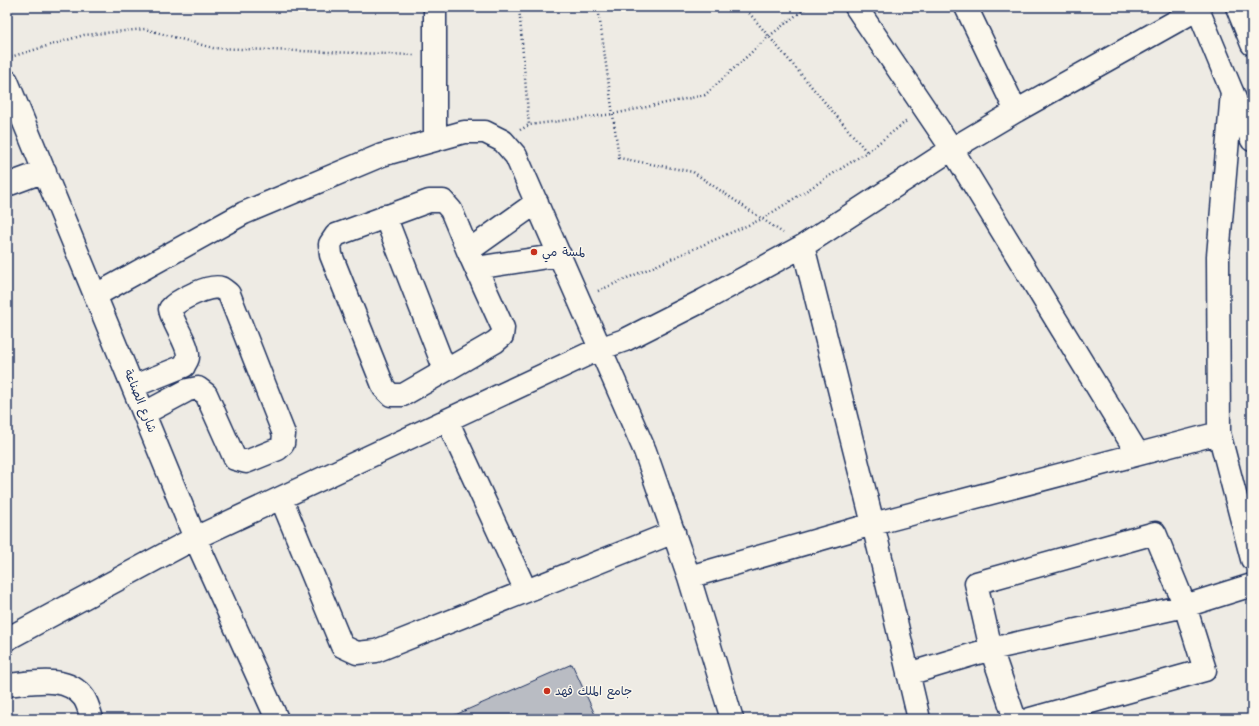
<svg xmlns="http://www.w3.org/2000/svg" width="1259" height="726" viewBox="0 0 1259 726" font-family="'Architects Daughter','Playpen Sans Arabic',sans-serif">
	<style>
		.building { fill: #b9bcc3; stroke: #1b2f5e }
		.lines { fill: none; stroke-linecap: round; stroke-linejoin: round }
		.minor-casing { stroke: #1b2f5e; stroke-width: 25 }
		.highway-casing { stroke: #1b2f5e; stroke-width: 25 }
		.path { stroke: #1b2f5e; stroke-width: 2.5; stroke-dasharray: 1 3; stroke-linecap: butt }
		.minor { stroke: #fbf7ec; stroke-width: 22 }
		.highway { stroke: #fbf7ec; stroke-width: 22 }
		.poi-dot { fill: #c8321e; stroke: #fbf7ec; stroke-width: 1.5 }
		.labels { text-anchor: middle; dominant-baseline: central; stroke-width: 3; stroke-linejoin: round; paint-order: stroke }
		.poi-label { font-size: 12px; fill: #1b2f5e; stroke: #fbf7ec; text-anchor: start }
		.street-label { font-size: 12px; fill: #1b2f5e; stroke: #fbf7ec }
	</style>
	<rect width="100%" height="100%" fill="#eeebe4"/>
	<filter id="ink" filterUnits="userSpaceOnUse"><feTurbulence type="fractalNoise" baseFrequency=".025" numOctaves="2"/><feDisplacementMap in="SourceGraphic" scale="8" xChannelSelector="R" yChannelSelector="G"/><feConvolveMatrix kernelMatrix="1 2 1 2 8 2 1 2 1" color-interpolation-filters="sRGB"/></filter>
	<g filter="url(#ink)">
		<!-- building -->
		<path class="building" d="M572 664 597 719H446Z"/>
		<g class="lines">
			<!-- minor casing -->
			<g class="minor-casing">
				<path id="minor" d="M856 7 952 149 1138 454
					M966 7 1016 111
					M7 81 195 538 277 719
					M1232 92 1218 256 1219 433 1252 559
					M435 139V7
					M7 185 45 171
					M429 201H443L451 210 468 251 503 328 502 336 495 342 403 395H391L384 388 331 255 330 244 336 235Z
					M385 216 445 370
					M803 246 873 524 919 719
					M468 251 537 202
					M476 268 560 255
					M96 295 244 213 382 155 464 132H485L503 141 516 156 645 451 689 577 732 719
					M134 386 184 366C185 363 188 360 188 357 189 344 172 323 170 309 177 300 210 284 221 288 224 290 227 292 229 294L284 434 283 444 278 449 246 462 235 459 206 394 198 388 188 390 145 413
					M447 420 526 591
					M281 498 342 646 357 653 376 651 674 532
					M689 577 873 524 1219 433
					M7 639 195 538 599 349 625 340 704 300 803 246 952 149 1016 111 1198 9
					M908 674 991 649 1185 606 1252 585
					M7 685C32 683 67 674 84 698 88 704 90 713 92 719
					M1015 719 991 649 976 583 1155 533 1185 606 1205 670 1030 719"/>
			</g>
			<!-- highway casing -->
			<g class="highway-casing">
				<path id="highway" d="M1197 7 1252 140
					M1237 7 1252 44"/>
			</g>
			<!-- path -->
			<path class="path" d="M519 7 529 125
				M598 7 619 158 693 172 783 233
				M744 7 867 152
				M7 58 84 35 145 29 213 48 415 55
				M520 130 529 125 613 114 705 95 768 37 807 7
				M598 291 762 219 867 152 908 120"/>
			<!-- minor -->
			<use href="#minor" class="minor"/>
			<!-- highway -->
			<use href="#highway" class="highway"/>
		</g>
	</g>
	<!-- markers -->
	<g class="poi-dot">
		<circle cx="534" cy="252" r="4"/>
		<circle cx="547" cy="691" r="4"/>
	</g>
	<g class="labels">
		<!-- poi labels -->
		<g class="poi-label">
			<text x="542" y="252">لمسة مي</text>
			<text x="555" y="691">جامع الملك فهد</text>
		</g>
		<!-- street labels -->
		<g class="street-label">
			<text transform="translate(140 401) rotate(68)">شارع الصناعة</text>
		</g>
	</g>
	<!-- margin -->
	<rect width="1259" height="726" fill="none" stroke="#fbf7ec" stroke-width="24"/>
	<rect x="12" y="12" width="1235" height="702" fill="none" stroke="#1b2f5e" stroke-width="1.5" filter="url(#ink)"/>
</svg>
